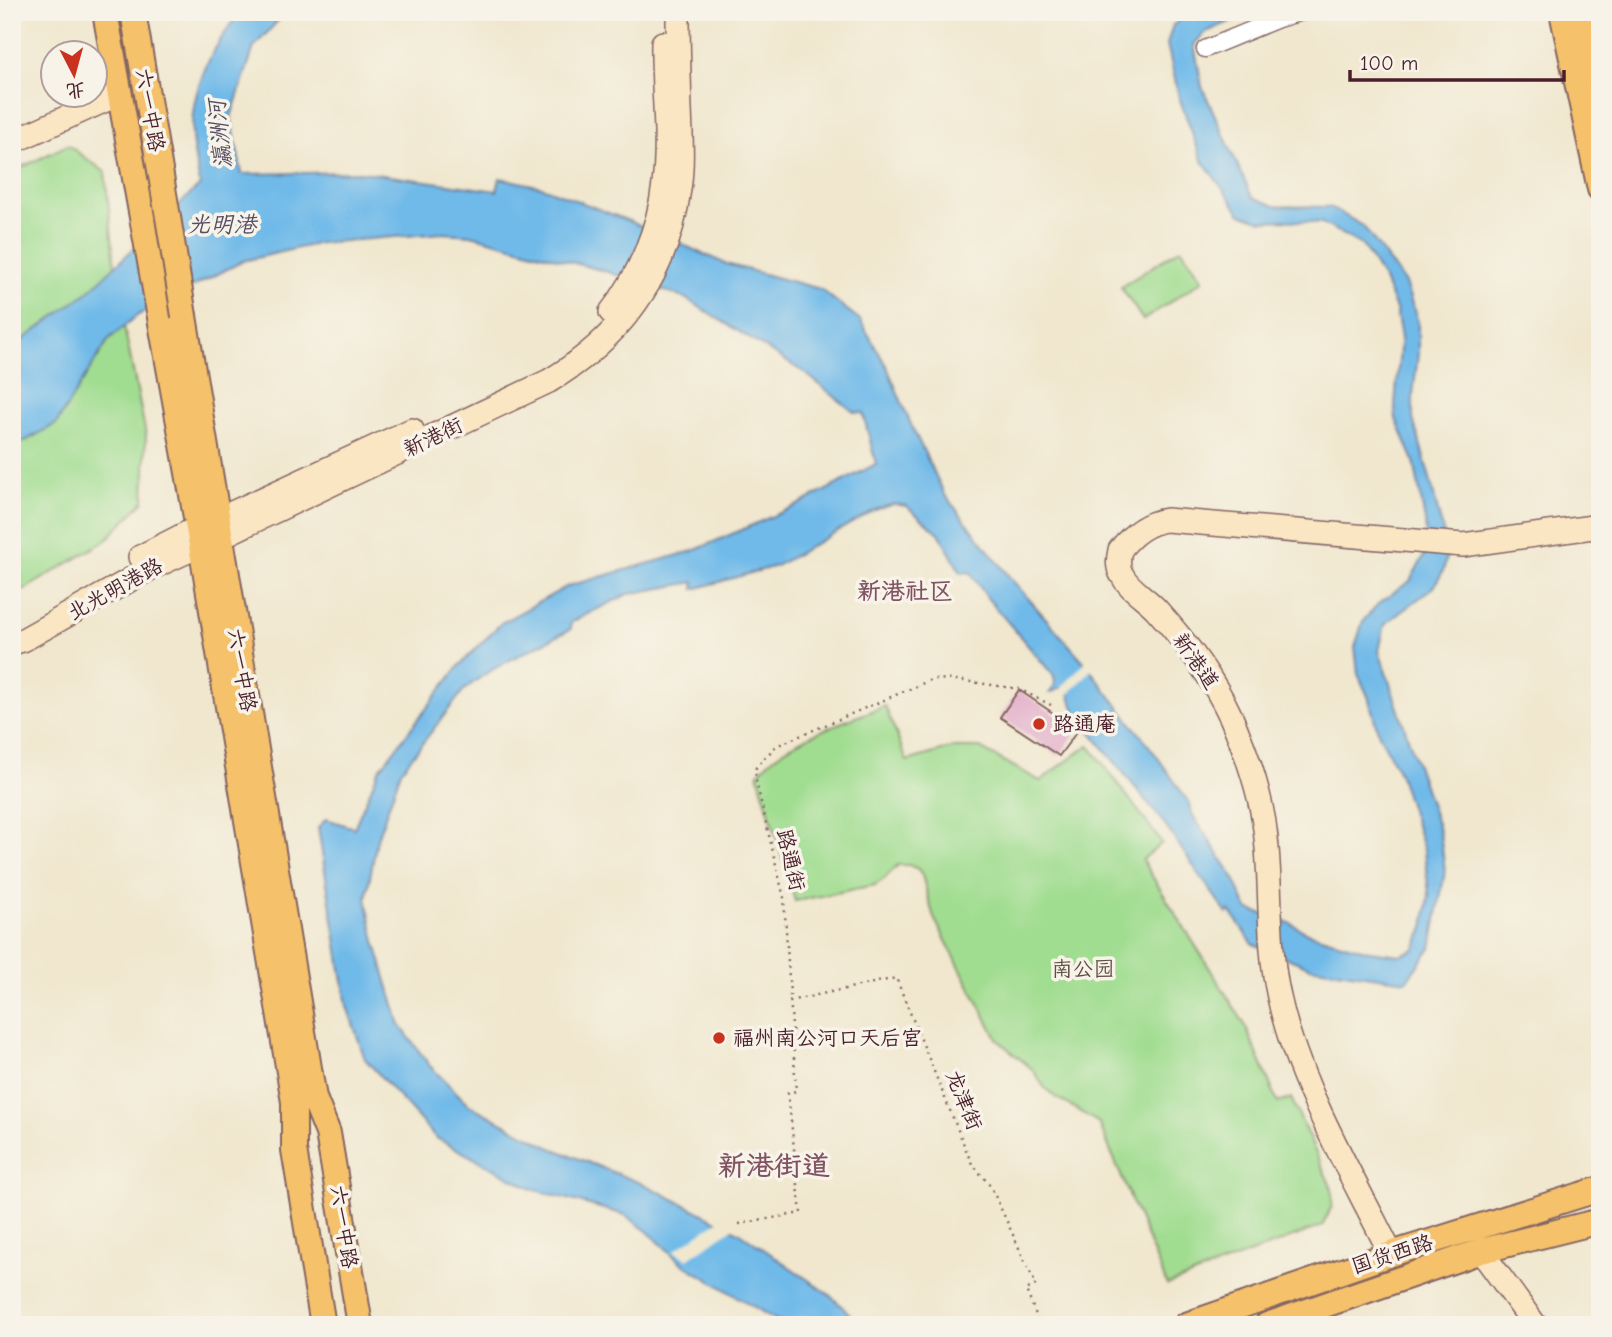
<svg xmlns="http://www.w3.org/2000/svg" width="1612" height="1337" viewBox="0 0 1612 1337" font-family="'Comic Neue','LXGW WenKai TC',sans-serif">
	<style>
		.green { fill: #a1dd91; stroke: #767e5e; stroke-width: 2 }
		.water { fill: #70bae9; stroke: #5d6c8a; stroke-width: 2 }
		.pier { fill: #f0e7ce }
		.building { fill: #e4b2cc }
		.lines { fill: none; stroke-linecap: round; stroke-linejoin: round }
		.street-casing { stroke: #846564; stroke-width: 19 }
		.secondary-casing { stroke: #846564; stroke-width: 26 }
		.primary-casing { stroke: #846564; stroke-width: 28 }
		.path { stroke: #846564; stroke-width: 2.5; stroke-dasharray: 2 5; stroke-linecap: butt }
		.street { stroke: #fff; stroke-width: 16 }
		.secondary { stroke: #fbe6c4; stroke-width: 23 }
		.primary { stroke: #f5c16b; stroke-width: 24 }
		.primary-bridge-casing { stroke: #846564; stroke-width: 28; stroke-linecap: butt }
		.primary-bridge { stroke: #f5c16b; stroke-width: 24 }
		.poi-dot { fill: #c8321e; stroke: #f7f3e8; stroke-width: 2.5 }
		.labels { text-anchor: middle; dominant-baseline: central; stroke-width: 7; stroke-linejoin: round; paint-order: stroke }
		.street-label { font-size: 21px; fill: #4a1f2b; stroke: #f7f3e8 }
		.poi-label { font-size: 21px; fill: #4a1f2b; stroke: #f7f3e8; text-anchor: start }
		.park-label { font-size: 21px; fill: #604e44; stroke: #f7f3e8 }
		.water-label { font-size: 23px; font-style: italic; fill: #554e64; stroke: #f7f3e8 }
		.quarter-label { font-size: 24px; font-weight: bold; fill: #805263; stroke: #f7f3e8 }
		.district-label { font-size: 28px; font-weight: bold; fill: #805263; stroke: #f7f3e8 }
	</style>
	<rect width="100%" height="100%" fill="#f7f3e8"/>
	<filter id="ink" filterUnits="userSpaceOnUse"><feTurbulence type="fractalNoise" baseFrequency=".0143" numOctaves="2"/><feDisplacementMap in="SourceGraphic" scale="14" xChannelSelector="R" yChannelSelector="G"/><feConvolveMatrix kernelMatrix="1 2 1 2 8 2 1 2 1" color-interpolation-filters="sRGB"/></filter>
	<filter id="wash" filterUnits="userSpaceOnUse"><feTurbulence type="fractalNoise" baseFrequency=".00686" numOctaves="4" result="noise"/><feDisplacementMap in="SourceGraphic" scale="28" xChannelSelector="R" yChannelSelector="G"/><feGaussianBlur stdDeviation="1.57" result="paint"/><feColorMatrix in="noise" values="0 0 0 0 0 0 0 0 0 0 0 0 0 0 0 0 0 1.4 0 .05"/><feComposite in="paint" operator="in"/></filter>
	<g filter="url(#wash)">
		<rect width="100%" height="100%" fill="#f0e7ce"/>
		<!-- green -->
		<path class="green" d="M68 145 105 172 115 267 88 292 12 348V172Z
			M1181 248 1203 280 1143 320 1121 287Z
			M124 326 146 435 144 501 105 541 12 597V448L56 424 109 339Z
			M885 706 907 761 952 748H980L1040 781 1089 745 1162 843 1142 860 1245 1025 1278 1103 1291 1098 1332 1189V1206L1322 1226 1167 1285 1099 1123 1054 1096 1045 1088 1032 1069 998 1040 934 918 922 875 918 869 909 865H898L884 879 875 885 795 901 758 774C780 741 847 721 885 706Z"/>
		<!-- water -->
		<path class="water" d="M240 12H286L254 47 231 117 242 174 362 172 497 191 500 178 542 187 629 221 726 264 820 289 860 320 887 367 912 427 945 495 1012 580 1084 662 1156 755 1190 804 1192 814 1234 878 1247 909 1292 924 1307 933 1369 951 1400 955 1415 949 1424 928 1429 895 1424 850 1399 773 1378 732 1368 696 1358 674 1355 647 1363 621 1378 604 1410 581 1427 550 1425 521 1414 461 1396 419 1395 404 1401 338 1396 309 1384 280 1363 246 1322 223 1283 220 1262 221 1241 214 1202 160 1179 97 1167 44 1173 25 1193 12H1252L1206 32 1194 44 1202 87 1252 197 1275 206 1330 207 1363 226 1405 283 1418 322V354L1413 395V419L1429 475 1448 552 1443 571 1434 587 1385 624 1379 651 1440 833 1445 871 1431 948 1406 981 1309 967 1253 944 1230 911 1227 914 1160 818 1076 714 1069 694 1061 688 1050 693 1055 684 1054 676 988 599 970 572 961 573 939 533 906 506 894 504 875 510 776 566 694 589 695 582 628 594 571 622V629C535 648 495 664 464 690L401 771 377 839 366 899 375 941 400 1025 430 1066 469 1105 549 1147 648 1186 739 1232 830 1295 861 1325H784L683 1264 647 1231 625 1215 532 1189 436 1138 365 1059 347 1006 318 828 326 819 354 828 379 770 460 665 501 623 568 586 693 551 798 505 876 464 863 413 854 412 805 373 683 297 608 272 471 235 443 233 320 243 243 261 138 315 109 339 56 424 12 448V348L88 292 200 185C197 169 193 152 192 136 190 90 212 47 240 12Z"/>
		<!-- pier -->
		<path class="pier" d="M1087 660 1093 668 1069 694 1066 697 1061 692 1055 695Z
			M721 1219 736 1226 687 1259 673 1251Z"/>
		<g id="blocks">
			<!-- building -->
			<path class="building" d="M1019 690 1078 730 1059 756 1000 717Z"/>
		</g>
	</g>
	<g filter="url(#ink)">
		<use href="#blocks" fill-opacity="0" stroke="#846564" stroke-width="2"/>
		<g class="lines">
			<!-- street casing -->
			<g class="street-casing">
				<path id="street" d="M1205 49 1278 19 1302 12"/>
			</g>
			<!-- secondary casing -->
			<g class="secondary-casing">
				<path id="secondary" d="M12 142 119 94
					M611 312C639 277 659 228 664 184 670 139 662 89 663 43
					M217 520 412 430
					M220 537 549 381C622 337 668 275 679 189 683 163 681 136 680 109 679 77 678 44 678 12
					M140 557 197 528
					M12 643 23 640 151 568 201 545
					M1481 1251 1535 1325
					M1391 1254C1352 1175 1297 1082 1279 997 1267 945 1272 891 1266 838 1262 796 1248 756 1231 717 1212 676 1186 642 1156 609 1145 597 1129 589 1122 575 1117 567 1118 559 1120 550 1132 534 1146 523 1166 520L1463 545 1600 526"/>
			</g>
			<!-- primary casing -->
			<g class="primary-casing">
				<path id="primary" d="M105 12 201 545 294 1102V1150L323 1325
					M133 12 168 217
					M1562 12 1600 189
					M1586 12 1600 77
					M184 316 314 1098 328 1133 360 1325
					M1186 1325 1391 1254 1600 1189
					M1267 1325 1481 1251 1600 1221"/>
			</g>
			<!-- path -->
			<path class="path" d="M789 1001 896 978 971 1162 991 1187 1036 1285 1026 1290 1040 1325
				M739 1224 801 1213 788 1093 796 1091 784 898 755 777 756 767 776 746 933 679 957 680 1019 689 1051 705"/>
			<!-- street -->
			<use href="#street" class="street"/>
			<!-- secondary -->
			<use href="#secondary" class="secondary"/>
			<!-- primary -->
			<use href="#primary" class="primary"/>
			<!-- primary-bridge casing -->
			<g class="primary-bridge-casing">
				<path id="primary-bridge" d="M168 217 184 316"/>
			</g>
			<!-- primary-bridge -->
			<use href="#primary-bridge" class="primary-bridge"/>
		</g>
	</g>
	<!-- markers -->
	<g class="poi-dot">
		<circle cx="1039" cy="724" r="7"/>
		<circle cx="719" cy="1038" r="7"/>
	</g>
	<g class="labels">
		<!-- street labels -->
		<g class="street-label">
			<text transform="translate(150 110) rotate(80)">六一中路</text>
			<text transform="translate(433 437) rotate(-26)">新港街</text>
			<text transform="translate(115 589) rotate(-29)">北光明港路</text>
			<text transform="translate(1196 661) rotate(55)">新港道</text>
			<text transform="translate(242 670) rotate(80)">六一中路</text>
			<text transform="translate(791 860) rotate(77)">路通街</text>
			<text transform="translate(964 1100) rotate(68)">龙津街</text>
			<text transform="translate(344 1227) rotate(81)">六一中路</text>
			<text transform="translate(1392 1254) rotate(-18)">国货西路</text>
		</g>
		<!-- poi labels -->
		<g class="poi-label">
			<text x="1053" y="724">路通庵</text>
			<text x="733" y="1038">福州南公河口天后宫</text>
		</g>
		<!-- park labels -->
		<g class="park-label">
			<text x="1083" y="969">南公园</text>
		</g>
		<!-- water labels -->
		<g class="water-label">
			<text transform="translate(220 134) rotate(-96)">瀛洲河</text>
			<text x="222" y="224">光明港</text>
		</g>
		<!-- quarter labels -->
		<g class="quarter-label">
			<text x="905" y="591">新港社区</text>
		</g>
		<!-- district labels -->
		<g class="district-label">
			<text x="774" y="1166">新港街道</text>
		</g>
	</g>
	<!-- margin -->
	<rect width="1612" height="1337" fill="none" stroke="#f7f3e8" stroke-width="42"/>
	<!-- north arrow -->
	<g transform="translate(74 74) rotate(174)"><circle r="33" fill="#f7f3e8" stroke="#b29e9c" stroke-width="2"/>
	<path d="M0-5L12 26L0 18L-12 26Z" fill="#c8321e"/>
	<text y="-10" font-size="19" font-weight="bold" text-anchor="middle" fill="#4a1f2b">北</text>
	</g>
	<!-- scale -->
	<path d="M1350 70v10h214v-10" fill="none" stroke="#4a1f2b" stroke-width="3.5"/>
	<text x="1360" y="70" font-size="21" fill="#4a1f2b" stroke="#f7f3e8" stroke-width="5" paint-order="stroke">100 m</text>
</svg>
